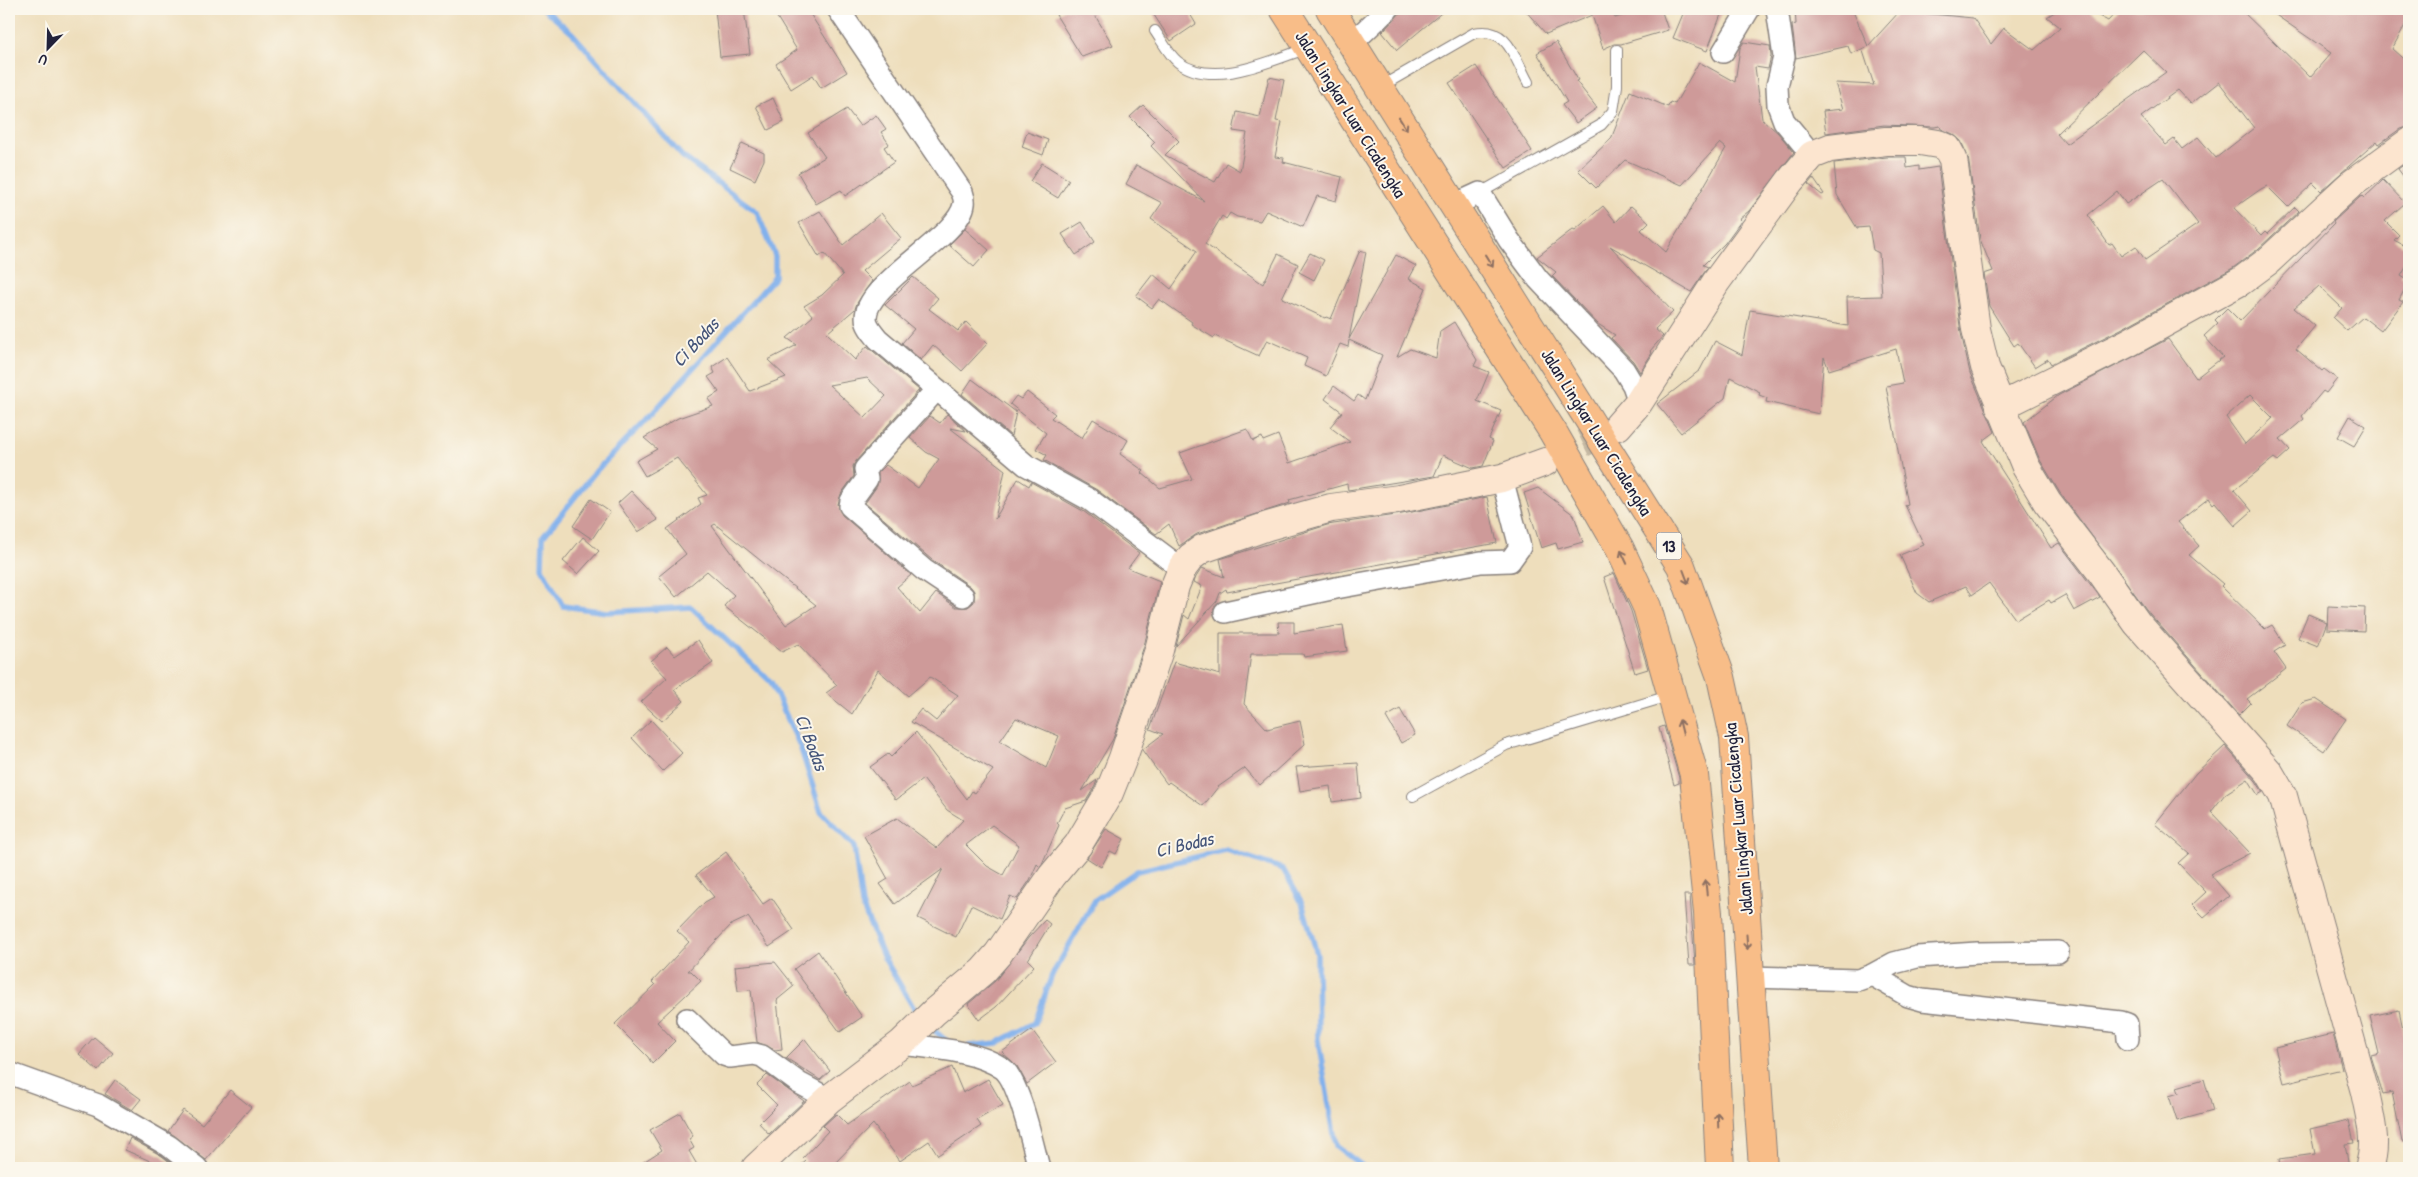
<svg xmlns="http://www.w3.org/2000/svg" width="2418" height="1177" viewBox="0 0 2418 1177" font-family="'Patrick Hand',sans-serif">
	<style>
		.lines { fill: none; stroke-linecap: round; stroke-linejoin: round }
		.stream { stroke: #82b1ec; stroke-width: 5.5 }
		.building { fill: #ce9a99; fill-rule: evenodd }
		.secondary-tunnel { stroke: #c5b8a2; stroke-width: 28; stroke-dasharray: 28 14; stroke-linecap: butt }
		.lane-casing { stroke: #88807c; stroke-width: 12 }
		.street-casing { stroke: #88807c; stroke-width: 24 }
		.secondary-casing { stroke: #88807c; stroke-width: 30 }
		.highway-casing { stroke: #88807c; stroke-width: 30 }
		.lane { stroke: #fff; stroke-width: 10 }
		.street { stroke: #fff; stroke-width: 21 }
		.secondary { stroke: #fce5cf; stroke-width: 28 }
		.highway { stroke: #f8bd88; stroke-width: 28 }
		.oneway { stroke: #8d7062 }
		.labels { text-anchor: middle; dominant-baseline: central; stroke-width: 4; stroke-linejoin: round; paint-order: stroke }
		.shield { fill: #fbf7ec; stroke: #636270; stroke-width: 1 }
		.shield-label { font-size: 16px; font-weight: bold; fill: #22223b }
		.street-label { font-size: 18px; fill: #22223b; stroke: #fbf7ec }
		.water-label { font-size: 19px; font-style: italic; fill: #445479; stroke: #fbf7ec }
	</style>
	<rect width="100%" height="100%" fill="#fbf7ec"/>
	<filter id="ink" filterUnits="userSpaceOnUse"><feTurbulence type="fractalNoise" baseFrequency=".02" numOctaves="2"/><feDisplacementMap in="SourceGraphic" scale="10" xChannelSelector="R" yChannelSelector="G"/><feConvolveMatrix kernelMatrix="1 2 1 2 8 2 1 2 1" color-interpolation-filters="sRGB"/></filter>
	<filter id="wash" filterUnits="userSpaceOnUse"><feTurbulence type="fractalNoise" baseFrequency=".0096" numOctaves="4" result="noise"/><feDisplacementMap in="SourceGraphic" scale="20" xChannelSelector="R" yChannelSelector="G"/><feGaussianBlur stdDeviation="1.12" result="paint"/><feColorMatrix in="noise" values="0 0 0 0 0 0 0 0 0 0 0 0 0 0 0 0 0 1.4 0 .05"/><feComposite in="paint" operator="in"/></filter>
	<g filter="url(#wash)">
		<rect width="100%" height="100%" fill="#eedebc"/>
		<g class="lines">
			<!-- stream -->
			<path class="stream" d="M544 9 572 33 682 156 757 212 775 256V277L650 416 596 471 543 537 542 568 563 606 607 612 691 607 771 682 800 746 821 812 854 846 862 905 883 956 919 1017
				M929 1026 949 1043
				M969 1046 997 1043 1035 1023 1052 975 1095 900 1137 871 1226 850 1283 869 1302 903 1317 954 1318 1040 1336 1146 1365 1168"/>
		</g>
		<g id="blocks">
			<!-- building -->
			<path class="building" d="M715 9H744L750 54 720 57Z
				M772 9H807L847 72 821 88 813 75 791 89 776 64 797 50Z
				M1065 9H1091L1113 45 1082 57 1056 15Z
				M1150 9H1187L1196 24 1171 41Z
				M1404 9H1446L1397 50 1382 32Z
				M1524 9H1612L1615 18 1645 9H1661L1668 30 1621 44H1614L1603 49 1592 15 1546 34Z
				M1685 9H1713L1722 12 1707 51 1673 38Z
				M1795 9H1852L1868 46 1900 11 1973 18 1991 44 2004 28 2034 50 2060 27 2047 17 2059 9H2086L2108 21 2119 9H2240L2310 77 2331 53 2267 9H2404L2409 12V18L2392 49 2409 64V127L2400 129 2379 144 2377 141 2321 191 2313 183 2288 207 2267 186 2261 189 2234 208 2261 236 2265 232 2267 234 2295 207 2299 211 2258 249 2233 268 2121 329 2051 364 2048 359 2035 367 2018 343 2014 346 1989 306 1984 274 1993 271 1980 239 1968 157 1961 141 1953 134 1941 129 1940 126 1934 127 1884 125 1826 133 1823 111 1843 109 1835 83 1874 85 1863 51 1866 47 1851 54 1848 46 1796 58 1792 25 1796 24ZM2143 50 2166 72 2066 144 2057 134ZM2219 82 2254 128 2216 158 2198 137 2182 149 2174 139 2166 145 2141 117 2178 90 2191 104ZM2163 179 2198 224 2145 260 2136 246 2121 256 2112 243 2109 245 2088 215 2117 191 2126 204Z
				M1556 42 1578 80 1576 81 1597 108 1576 123 1562 105 1567 102 1537 53Z
				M1744 42 1770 46 1771 56 1768 69 1755 67 1762 119 1778 133 1794 152 1749 211 1739 219 1741 221 1725 243 1703 265 1708 267 1691 292 1610 246 1673 312 1655 329 1663 336 1650 351 1652 353 1640 372 1633 361 1611 338 1615 335 1598 324 1552 276 1556 272 1537 257 1573 229 1575 230 1603 206 1616 222 1631 206 1649 222 1641 230 1666 252 1726 148 1720 143 1682 185 1625 160 1596 188 1578 170 1611 139 1630 91 1668 107 1670 102 1675 104 1699 62 1735 82 1740 48Z
				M1476 66 1532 151 1506 168 1449 83Z
				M1269 77 1284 80 1276 121 1282 122 1275 157 1284 158 1283 162 1342 177 1336 201 1317 196 1303 227 1266 211 1260 221 1237 217 1230 213 1226 219 1222 216 1205 244 1263 284 1278 254 1298 264 1282 298 1325 318 1326 317 1331 319 1360 250 1366 252 1349 339 1396 255 1416 266 1409 279 1426 288 1397 357 1410 349 1436 358 1440 331 1454 322 1477 360 1474 366 1489 372 1477 401 1501 411 1489 439 1493 441 1483 466 1473 468 1443 455 1434 476 1348 490 1347 484 1289 500 1290 503 1197 534 1179 546 1169 524 1156 534 1097 490 1044 460 1047 455 1036 449 1046 433 1010 404 1016 396 1021 399 1027 392 1055 414 1051 418 1082 438 1093 419 1128 440 1120 454 1144 471 1142 473 1160 488 1192 479 1180 453 1247 429 1253 441 1262 437 1263 441 1278 435 1289 463 1350 442 1330 427 1342 412 1325 399 1334 386 1354 401 1358 395 1365 400 1382 355 1349 340 1348 347 1340 344 1326 376 1304 366 1307 358 1267 340 1259 356 1215 336 1214 338 1191 324 1192 322 1159 299 1152 308 1136 296 1153 274 1171 289 1197 251 1151 219 1162 203 1126 184 1136 165 1204 201 1151 146 1155 142 1130 117 1143 105 1179 141 1165 155 1215 182 1226 163 1240 171 1247 133 1233 131 1237 112 1260 117Z
				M773 98 784 122 768 130 756 106Z
				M847 109 860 126 876 115 886 129 881 132 889 144 884 147 894 162 845 196 841 190 816 204 798 173 825 157 808 133Z
				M1027 132 1048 140 1043 155 1022 147Z
				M742 143 764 153V160L755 180 730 168Z
				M1887 157H1906L1907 168 1919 166V170L1938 167 1961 333 1970 373 1995 432 1983 441 2051 548 2059 543 2100 597 2074 611 2065 595 2051 603 2049 600 2016 620 1989 583 1972 595 1966 586 1929 602 1917 593 1900 555 1924 545 1905 505 1908 504 1886 386 1903 383 1896 349 1829 370 1824 357 1819 414 1766 402 1767 398 1759 395 1760 392 1730 377 1725 398 1681 433 1657 404 1700 370 1715 341 1742 355 1750 310 1848 326 1847 297 1882 296 1879 253 1873 250 1869 227 1857 228 1837 195 1834 163Z
				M2409 161V184L2398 169Z
				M1042 163 1069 180 1058 198 1030 181Z
				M1813 178 1824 194 1822 195 1808 184Z
				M2383 180 2405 203 2385 221 2399 235 2394 240 2409 248V262L2401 276 2409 281 2399 300 2403 302 2381 331 2363 317 2347 331 2333 318 2342 308 2319 286 2294 308 2315 326 2296 349 2322 371 2324 369 2337 379 2326 393 2323 391 2302 416 2304 419 2280 439 2290 450 2278 461 2274 458 2234 490 2252 511 2235 526 2215 502 2213 504 2209 498 2178 522 2199 546 2189 555 2223 584 2221 586 2265 629 2272 625 2285 645 2274 652 2286 669 2247 699 2251 703 2239 715 2149 613 2060 493 2040 460 2024 422 2059 395 2168 339 2196 378 2223 357 2204 336 2218 323 2215 320 2227 308 2240 321 2334 224 2333 222 2360 197 2362 196 2364 198ZM2250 395 2273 418 2245 444 2226 417Z
				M820 211 843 245 881 213 901 238 862 271 872 281 857 303 855 309 827 333 855 360 867 346 919 390 856 461 853 466 854 476 841 494 838 504 842 515 911 575 897 587 920 613 936 593 956 607H968L974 602V591L970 586 932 560 865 503 877 486 878 473 886 465 918 488 939 459 926 452 910 438 930 416 940 423 947 414 966 431 950 428 1005 470 995 519 1018 479 1029 486 1031 482 1083 511 1139 553 1128 568 1160 581 1144 646 1113 739 1082 791 1097 780 1095 786 1086 801 1065 808 1057 823 1059 825 1042 864 1040 867 1037 864 1030 880 1017 899 1010 896 1000 919 971 905 956 937 918 918 943 869 895 904 880 884 888 879 864 836 897 818 937 848 963 820 947 810 923 779 896 800 870 767 888 754 891 757 916 732 967 799 972 791 975 793 993 770 911 722 921 709 936 721 958 695 930 677 908 696 878 670 852 714 826 693 837 685 798 644 782 652 724 606 734 595 707 571 676 597 659 576 686 554 667 529 701 504 698 498 707 495 677 458 645 476 636 461 657 449 644 438 678 418 713 406 708 399 719 392 708 377 715 373 712 367 727 357 750 391 786 377 768 360 797 345 787 338 813 316 804 306 822 295 843 275 824 253 819 257 799 223ZM867 378 886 396 865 418 829 385ZM715 524 816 605 786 625 712 526ZM1016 718 1059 736 1046 768 1000 741ZM992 825 1019 845 1003 875 987 866 966 845Z
				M1082 222 1095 242 1076 255 1062 234Z
				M965 229 989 250 974 267 949 245Z
				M1310 253 1324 260 1314 280 1299 272Z
				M913 277 938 298 929 309 958 331 966 322 988 343 962 371 933 345 921 360 902 343 914 329 885 305Z
				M972 379 1016 412 1011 436 962 394Z
				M2350 416 2366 426 2354 446 2338 437Z
				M1538 488 1574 515 1583 542 1558 549 1556 543 1541 548 1524 493Z
				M631 491 658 520 638 532 618 503Z
				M1487 497 1497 543 1259 586 1227 592 1226 589 1220 593 1217 601 1176 646 1184 615 1189 619 1202 586 1194 582 1196 577 1202 568 1224 577 1220 559 1327 525 1402 514Z
				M591 499 610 512 592 539 573 526Z
				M583 537 599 551 578 574 563 561Z
				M1614 573 1631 611 1648 669 1635 673 1604 577Z
				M2328 606 2365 608 2364 631 2327 629Z
				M2308 614 2327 622 2318 646 2298 638Z
				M1278 622H1294V633L1343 625 1347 651 1304 657 1303 654H1251L1244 704 1267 729 1300 721 1305 744 1260 785 1245 768 1218 787 1203 806 1169 782 1167 784 1142 750 1163 734 1150 729 1174 662 1220 675V633H1279Z
				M698 640 713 663 674 690 684 701 662 721 641 702 667 678 651 661 667 647 675 656Z
				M2316 699 2346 719 2324 751 2287 726 2302 703Z
				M1400 709 1415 735 1401 743 1386 717Z
				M651 720 682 753 663 771 632 738Z
				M1664 726 1679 778V783L1674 785 1659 728Z
				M2225 746 2256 781 2263 792 2258 795 2248 779 2225 794 2211 812 2250 853 2210 874 2229 896 2204 917 2192 905 2206 892 2178 863 2189 853 2155 824 2196 773Z
				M1358 763 1361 798 1332 802 1330 786 1300 791 1296 767Z
				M1106 829 1124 839 1116 854 1110 851 1101 867 1087 858Z
				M726 852 763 904 772 898 794 930 769 947 748 917 731 925 688 971H691L701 981 657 1022 675 1041 652 1064 648 1057 615 1024 655 985 652 982 689 942 677 931 705 902 714 897 696 875Z
				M1684 895H1690L1695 965H1689Z
				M1045 920 1050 924 1028 960 1034 966 996 1007 979 1020 968 1004 995 981 1029 937Z
				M818 951 862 1017 840 1032 794 969Z
				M775 962 794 986 777 1000 782 1049 775 1050 757 1042 751 990 738 991 735 966Z
				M2399 1010 2407 1048 2409 1047V1141L2402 1142 2392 1092 2383 1094 2371 1056 2379 1054 2370 1016Z
				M1032 1030 1056 1062 1027 1084 1017 1066 1002 1052Z
				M2333 1034 2342 1069 2284 1083 2275 1048Z
				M94 1037 113 1053 98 1071 79 1054Z
				M805 1039 830 1071 820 1080 786 1058Z
				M952 1067 963 1093 988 1079 1003 1105 977 1120 981 1126 938 1155 929 1141 900 1161 873 1124 830 1168H798L806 1161 803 1158 828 1131 823 1126 836 1114 847 1125 910 1081 912 1085Z
				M767 1075 804 1101 769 1134 759 1123 777 1105 757 1085Z
				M2204 1079 2213 1111 2177 1121 2169 1096 2179 1093 2177 1087Z
				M115 1080 141 1099 132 1110 105 1094Z
				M230 1090 251 1107 206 1160 168 1131 183 1110 202 1124Z
				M680 1113 693 1136 689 1139 694 1148 689 1151 699 1168H634L662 1150 650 1130Z
				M2349 1120 2354 1143 2345 1144 2349 1168H2280L2279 1159 2315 1154 2310 1129Z
				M130 1138 162 1156 177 1168H166L125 1150Z"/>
		</g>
	</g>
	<g filter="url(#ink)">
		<use href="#blocks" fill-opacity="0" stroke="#88807c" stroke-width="1"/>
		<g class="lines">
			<!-- secondary-tunnel -->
			<path class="secondary-tunnel" d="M1545 462 1618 426"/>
			<!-- lane casing -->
			<g class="lane-casing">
				<path id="lane" d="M1155 31C1162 41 1169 55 1178 62 1213 89 1272 60 1308 48
					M1380 87 1474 33C1508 26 1514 57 1528 82
					M1480 193 1601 125 1613 111 1617 86V50
					M1413 796 1506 745 1669 696"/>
			</g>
			<!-- street casing -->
			<g class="street-casing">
				<path id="street" d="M838 9 962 192C963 195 965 200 964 204 960 238 855 288 867 323 869 329 875 335 878 339L1026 465 1090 500 1182 569
					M1777 9 1784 57 1777 86 1778 105 1784 121 1812 155
					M1352 43 1388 9
					M1723 52 1749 9
					M1454 205 1480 193 1509 240 1538 279 1624 370 1633 385 1639 402
					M937 389 865 469 867 479 851 501 850 506 924 570 963 596
					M1225 612 1336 588 1481 562 1510 561 1520 547 1502 478
					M1872 975 1908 996 1922 1000 2121 1022 2127 1024 2128 1039
					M1750 977 1858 980 1872 975 1894 963 1917 957 1977 953 2058 952
					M687 1019 724 1055 730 1057 754 1054 762 1056 799 1083 829 1099
					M901 1044C932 1048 975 1050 1002 1068 1019 1079 1033 1147 1039 1168
					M9 1073 98 1105 169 1146 197 1168"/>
			</g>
			<!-- secondary casing -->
			<g class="secondary-casing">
				<path id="secondary" d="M2000 407 2128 343 2241 281 2268 261 2350 185 2409 142
					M1618 426 1639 402 1716 282 1790 181 1812 155 1830 148 1886 141H1920L1938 144 1947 148 1953 159 1976 329 1985 367 2026 467 2047 502 2101 572 2137 623 2269 772 2283 796 2365 1092C2370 1118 2378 1142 2369 1168
					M756 1168 829 1099 901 1044 934 1012 983 971 998 954 1052 876 1078 845 1109 793 1123 758 1159 650 1175 586 1182 569 1191 557 1202 549 1268 526 1331 508 1399 499 1502 478 1545 462"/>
			</g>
			<!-- highway casing -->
			<g class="highway-casing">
				<path id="highway" d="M1284 9 1553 432 1620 549 1647 607 1694 775 1708 913 1720 1168
					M1330 9 1681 566 1721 677 1734 737 1763 1168"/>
			</g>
			<!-- lane -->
			<use href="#lane" class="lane"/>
			<!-- street -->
			<use href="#street" class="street"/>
			<!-- secondary -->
			<use href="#secondary" class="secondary"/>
			<!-- highway -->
			<use href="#highway" class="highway"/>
		</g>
		<!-- one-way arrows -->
		<defs><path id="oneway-shaft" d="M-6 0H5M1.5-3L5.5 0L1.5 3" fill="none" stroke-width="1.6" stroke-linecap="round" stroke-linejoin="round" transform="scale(1.25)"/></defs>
		<g class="oneway">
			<use href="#oneway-shaft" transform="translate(1403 124) rotate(58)"/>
			<use href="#oneway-shaft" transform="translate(1489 261) rotate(58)"/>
			<use href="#oneway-shaft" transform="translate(1624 557) rotate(-115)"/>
			<use href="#oneway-shaft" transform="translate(1686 577) rotate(69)"/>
			<use href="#oneway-shaft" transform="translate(1681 727) rotate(-104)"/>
			<use href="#oneway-shaft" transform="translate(1706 887) rotate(-96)"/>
			<use href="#oneway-shaft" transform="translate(1747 942) rotate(86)"/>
			<use href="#oneway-shaft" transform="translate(1718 1120) rotate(-92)"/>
		</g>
	</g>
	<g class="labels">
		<!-- shield labels -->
		<rect class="shield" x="1656.5" y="532.5" width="25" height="27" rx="4"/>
		<g class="shield-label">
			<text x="1669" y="546">13</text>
		</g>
		<!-- street labels -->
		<g class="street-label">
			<text transform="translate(1351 114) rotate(58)">Jalan Lingkar Luar Cicalengka</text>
			<text transform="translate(1597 432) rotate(58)">Jalan Lingkar Luar Cicalengka</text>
			<text transform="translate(1738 819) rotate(-95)">Jalan Lingkar Luar Cicalengka</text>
		</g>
		<!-- water labels -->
		<g class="water-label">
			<text transform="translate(695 342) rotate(-47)">Ci Bodas</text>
			<text transform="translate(812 742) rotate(69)">Ci Bodas</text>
			<text transform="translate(1184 844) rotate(-13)">Ci Bodas</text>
		</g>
	</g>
	<!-- margin -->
	<rect width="2418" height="1177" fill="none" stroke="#fbf7ec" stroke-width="30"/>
	<!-- north arrow -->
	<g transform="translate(48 48) rotate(203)" stroke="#fbf7ec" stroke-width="4" paint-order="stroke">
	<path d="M0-4L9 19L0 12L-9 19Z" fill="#22223b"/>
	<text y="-8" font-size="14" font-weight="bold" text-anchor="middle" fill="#22223b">U</text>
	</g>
</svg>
